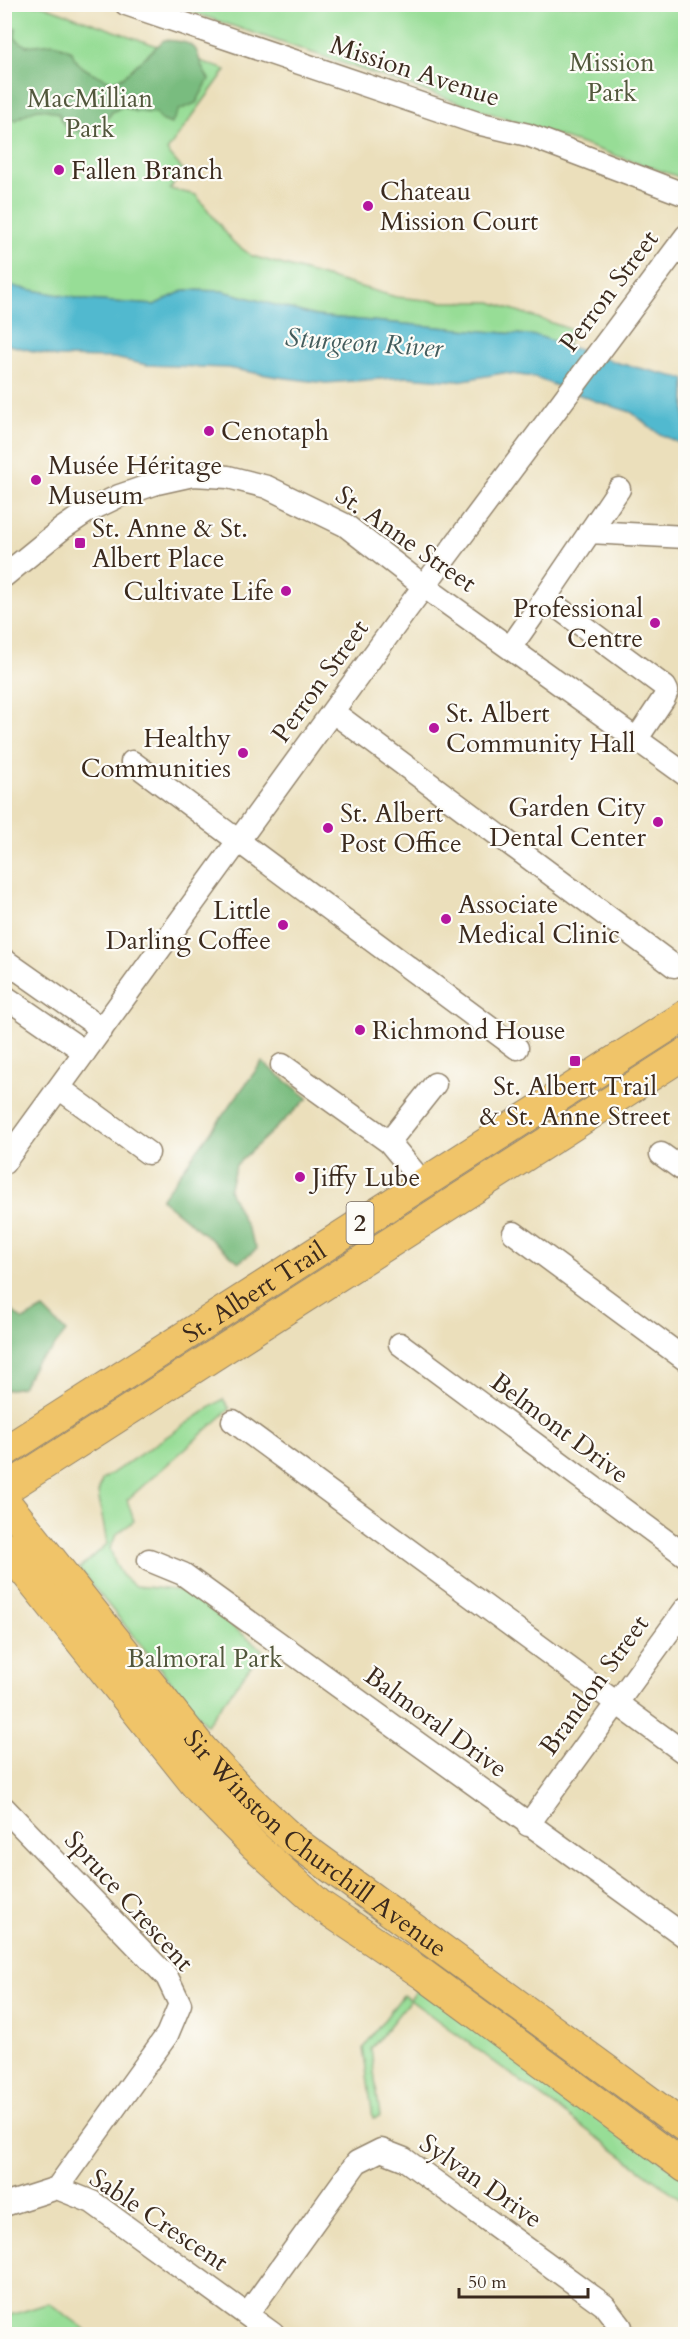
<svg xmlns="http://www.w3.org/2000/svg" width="690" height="2339" viewBox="0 0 690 2339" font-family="Cardo,serif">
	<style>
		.green { fill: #97dd96; stroke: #69845a; stroke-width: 1.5 }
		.forest { fill: #79bc7f; stroke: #5a734e; stroke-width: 1.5 }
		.water { fill: #51b9cf; stroke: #467276; stroke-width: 1.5 }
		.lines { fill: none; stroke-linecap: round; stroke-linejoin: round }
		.minor-casing { stroke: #93846c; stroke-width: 25 }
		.major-casing { stroke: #93846c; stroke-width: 32 }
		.minor { stroke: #fff; stroke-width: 22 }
		.major { stroke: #f0c469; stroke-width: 30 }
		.poi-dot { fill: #b5179e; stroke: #fdfcf7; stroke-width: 2 }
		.labels { text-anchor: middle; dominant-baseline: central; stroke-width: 4.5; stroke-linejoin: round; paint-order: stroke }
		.shield { fill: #fdfcf7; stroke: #75695f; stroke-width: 1.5 }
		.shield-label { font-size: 24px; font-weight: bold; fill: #3b2a1e }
		.park-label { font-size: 26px; fill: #52573c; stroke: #fdfcf7 }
		.street-label { font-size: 26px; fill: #3b2a1e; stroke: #fdfcf7 }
		.poi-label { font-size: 26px; fill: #3b2a1e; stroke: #fdfcf7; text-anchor: start }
		.water-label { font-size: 27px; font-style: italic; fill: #435c5c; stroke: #fdfcf7 }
	</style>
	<rect width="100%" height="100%" fill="#fdfcf7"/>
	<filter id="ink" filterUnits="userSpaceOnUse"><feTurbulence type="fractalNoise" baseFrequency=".0167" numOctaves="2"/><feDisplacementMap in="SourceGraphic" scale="12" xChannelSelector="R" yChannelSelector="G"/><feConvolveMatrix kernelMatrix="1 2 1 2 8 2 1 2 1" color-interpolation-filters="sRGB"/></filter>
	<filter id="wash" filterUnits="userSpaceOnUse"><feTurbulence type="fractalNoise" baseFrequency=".008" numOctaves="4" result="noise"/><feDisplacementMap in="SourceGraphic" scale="24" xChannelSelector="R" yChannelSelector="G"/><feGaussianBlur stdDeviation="1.35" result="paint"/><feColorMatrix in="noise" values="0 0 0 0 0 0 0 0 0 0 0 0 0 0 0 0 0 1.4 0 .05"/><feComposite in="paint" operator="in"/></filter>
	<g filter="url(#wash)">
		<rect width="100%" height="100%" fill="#ebdfbb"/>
		<!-- green -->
		<path class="green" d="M4 5H41L226 70 167 151 183 170 170 189 196 195 233 242 252 256 396 297 445 302H491L575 331 566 346 537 336 316 316 223 291 185 290 154 305 87 300 5 285Z
			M171 5H685V179Z
			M223 1399 230 1409 127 1500 134 1521 117 1534 110 1548 115 1563 123 1577 135 1586 186 1591 263 1650 206 1725 79 1569 107 1544 98 1493 102 1480Z
			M421 1985 685 2178V2202L410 2000 371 2049 380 2116 373 2118 363 2048 403 1995 410 2000Z
			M49 2303 92 2334H5V2317Z"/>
		<!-- forest -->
		<path class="forest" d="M5 24 16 28 15 38 26 46 54 43 72 51C74 68 99 75 112 82L123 77 164 40C210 42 190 55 209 79L196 103 179 110 171 124 161 120 156 113 136 112 123 106 112 112 104 124 79 132 68 130 62 122 59 114C38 105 34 109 16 120L5 118Z
			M262 1062 308 1098 236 1165 229 1190 257 1249 239 1262 161 1199Z
			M5 1298 11 1310 23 1320 43 1309 66 1332 51 1351 36 1362 22 1387 5 1390Z"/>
		<!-- water -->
		<path class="water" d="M5 285 87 300 154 305 185 290 223 291 316 316 538 336 618 363 685 379V446L658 433 631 412 598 402 534 377 503 373 458 381 407 377 326 383 278 377 227 368 147 365 114 358 57 357 5 344Z"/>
	</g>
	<g filter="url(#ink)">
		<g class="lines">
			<!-- minor casing -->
			<g class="minor-casing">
				<path id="minor" d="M126 4 477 123 528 135 686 195
					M589 532 686 537
					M4 576 63 528 88 511 119 496 157 483 193 475 228 477 267 487 345 525 425 587 686 775
					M545 598 619 489
					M510 648 545 598 665 687 667 691 664 698 636 740
					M333 712 674 966
					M132 762 517 1048
					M4 960 102 1029
					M4 996 85 1052
					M282 1065 389 1142 423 1183
					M59 1088 148 1153
					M389 1142 435 1084
					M661 1154 686 1172
					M4 1163 407 609 686 236
					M514 1233 686 1360
					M400 1344 686 1556
					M233 1421 686 1754
					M149 1560 183 1574 686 1937
					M4 1808 167 1977 180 2004 167 2035 57 2188
					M528 1825 686 1608
					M4 2205 57 2188 92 2202 273 2334
					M247 2315 357 2162 381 2150 404 2159 604 2305 621 2327V2334"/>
			</g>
			<!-- major casing -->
			<g class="major-casing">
				<g id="major">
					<path id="s1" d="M4 1452 686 1015"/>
					<path d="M4 1490 686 1053"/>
					<path id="s2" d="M4 1500 203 1750 248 1798 293 1840 686 2128"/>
					<path d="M4 1546 199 1789 255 1846 320 1905 424 1975 686 2168"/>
				</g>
			</g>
			<!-- minor -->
			<use href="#minor" class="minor"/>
			<!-- major -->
			<use href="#major" class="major"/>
		</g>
	</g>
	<!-- markers -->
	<g class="poi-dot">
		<circle cx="59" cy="170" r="6"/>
		<circle cx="368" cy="206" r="6"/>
		<circle cx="209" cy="431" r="6"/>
		<circle cx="36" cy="480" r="6"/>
		<rect x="74" y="537" width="12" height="12" rx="3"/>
		<circle cx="286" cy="591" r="6"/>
		<circle cx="655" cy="623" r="6"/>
		<circle cx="434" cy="728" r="6"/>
		<circle cx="243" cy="753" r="6"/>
		<circle cx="658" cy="822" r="6"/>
		<circle cx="328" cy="828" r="6"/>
		<circle cx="446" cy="919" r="6"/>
		<circle cx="283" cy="925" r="6"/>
		<circle cx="360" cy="1030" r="6"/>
		<rect x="569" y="1055" width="12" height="12" rx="3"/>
		<circle cx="300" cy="1177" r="6"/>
	</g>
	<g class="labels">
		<!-- shield labels -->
		<rect class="shield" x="346.5" y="1202" width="27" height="42" rx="4.5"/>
		<g class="shield-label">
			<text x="360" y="1223">2</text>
		</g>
		<!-- park labels -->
		<g class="park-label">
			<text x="612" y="62">Mission<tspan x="612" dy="30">Park</tspan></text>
			<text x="90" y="98">MacMillian<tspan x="90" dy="30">Park</tspan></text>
			<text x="205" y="1658">Balmoral Park</text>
		</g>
		<!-- street labels -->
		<g class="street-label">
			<text transform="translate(415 71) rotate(18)">Mission Avenue</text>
			<text transform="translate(609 291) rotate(-53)">Perron Street</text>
			<text transform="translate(406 539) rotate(35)">St. Anne Street</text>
			<text transform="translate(320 681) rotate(-54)">Perron Street</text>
			<text stroke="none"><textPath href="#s1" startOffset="297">St. Albert Trail</textPath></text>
			<text transform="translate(560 1428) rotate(37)">Belmont Drive</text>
			<text transform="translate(594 1685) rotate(-54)">Brandon Street</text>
			<text transform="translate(436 1722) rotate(36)">Balmoral Drive</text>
			<text stroke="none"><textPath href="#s2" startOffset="466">Sir Winston Churchill Avenue</textPath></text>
			<text transform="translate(129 1901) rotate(48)">Spruce Crescent</text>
			<text transform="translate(481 2181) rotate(35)">Sylvan Drive</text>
			<text transform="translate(159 2220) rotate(34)">Sable Crescent</text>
		</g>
		<!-- poi labels -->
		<g class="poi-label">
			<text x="71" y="170">Fallen Branch</text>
			<text x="380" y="191">Chateau<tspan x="380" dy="30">Mission Court</tspan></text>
			<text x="221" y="431">Cenotaph</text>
			<text x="48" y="465">Musée Héritage<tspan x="48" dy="30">Museum</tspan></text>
			<text x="92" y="528">St. Anne &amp; St.<tspan x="92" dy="30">Albert Place</tspan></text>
			<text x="274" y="591" text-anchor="end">Cultivate Life</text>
			<text x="643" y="608" text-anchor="end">Professional<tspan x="643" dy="30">Centre</tspan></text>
			<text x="446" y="713">St. Albert<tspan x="446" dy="30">Community Hall</tspan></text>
			<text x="231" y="738" text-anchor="end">Healthy<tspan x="231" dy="30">Communities</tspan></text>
			<text x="646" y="807" text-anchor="end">Garden City<tspan x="646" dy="30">Dental Center</tspan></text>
			<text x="340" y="813">St. Albert<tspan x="340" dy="30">Post Office</tspan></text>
			<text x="458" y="904">Associate<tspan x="458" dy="30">Medical Clinic</tspan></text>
			<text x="271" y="910" text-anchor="end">Little<tspan x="271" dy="30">Darling Coffee</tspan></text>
			<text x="372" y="1030">Richmond House</text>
			<text x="575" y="1086" text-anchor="middle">St. Albert Trail<tspan x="575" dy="30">&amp; St. Anne Street</tspan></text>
			<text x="312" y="1177">Jiffy Lube</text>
		</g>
		<!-- water labels -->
		<g class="water-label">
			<text transform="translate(364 343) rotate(4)">Sturgeon River</text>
		</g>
	</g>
	<!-- margin -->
	<rect width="690" height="2339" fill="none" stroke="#fdfcf7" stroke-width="24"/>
	<!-- scale -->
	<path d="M459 2288v9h129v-9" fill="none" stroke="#3b2a1e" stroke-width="3"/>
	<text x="468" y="2288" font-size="18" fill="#3b2a1e" stroke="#fdfcf7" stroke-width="4.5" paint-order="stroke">50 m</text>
</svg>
